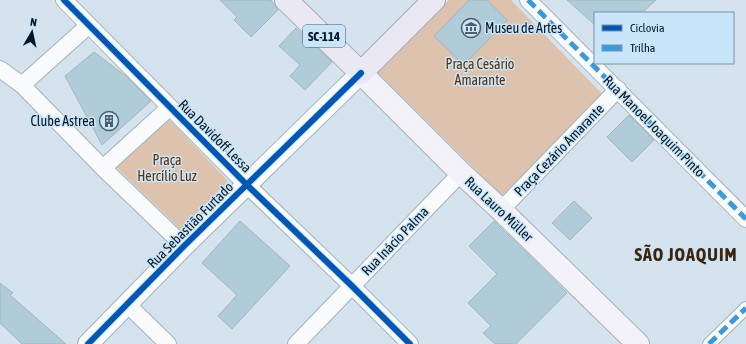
<svg xmlns="http://www.w3.org/2000/svg" width="746" height="344" viewBox="0 0 746 344" font-family="'Asap Condensed',sans-serif">
	<style>
		.green { fill: #ddc2ad }
		.building { fill: #afccd8; stroke: #a4b6be }
		.lines { fill: none; stroke-linecap: round; stroke-linejoin: round }
		.pedestrian-casing { stroke: #a3b3bd; stroke-width: 14 }
		.minor-casing { stroke: #a3b3bd; stroke-width: 18 }
		.tertiary-casing { stroke: #a3b3bd; stroke-width: 22 }
		.secondary-casing { stroke: #a3b3bd; stroke-width: 24 }
		.primary-casing { stroke: #a5a8bc; stroke-width: 24 }
		.pedestrian { stroke: #f9fbfc; stroke-width: 12 }
		.minor { stroke: #f9fbfc; stroke-width: 16 }
		.tertiary { stroke: #f9fbfc; stroke-width: 20 }
		.secondary { stroke: #f2f2f8; stroke-width: 22 }
		.primary { stroke: #eae9f3; stroke-width: 22 }
		.quiet { stroke: #399ae0; stroke-width: 5; stroke-dasharray: 10 5; stroke-linecap: butt }
		.cycleway-casing { stroke: #c9e5f9; stroke-width: 8 }
		.cycleway { stroke: #0057b8; stroke-width: 6 }
		.labels { text-anchor: middle; dominant-baseline: central; stroke-width: 3; stroke-linejoin: round; paint-order: stroke }
		.shield { fill: #c9e5f9; stroke: #405664; stroke-width: 1 }
		.shield-label { font-size: 13px; font-weight: bold; fill: #061824 }
		.poi-label { font-size: 14px; fill: #061824; stroke: #c9e5f9; text-anchor: start }
		.park-label { font-size: 14px; fill: #5f3102; stroke: #c9e5f9 }
		.street-label { font-size: 14px; fill: #061824; stroke: #c9e5f9 }
		.district-label { font-size: 18px; font-weight: bold; letter-spacing: 1px; fill: #402207; stroke: #c9e5f9 }
	</style>
	<rect width="100%" height="100%" fill="#d4e3ee"/>
	<!-- green -->
	<path class="green" d="M449 0H511L602 94 502 196 377 72Z
		M168 118 228 181 181 230 116 167Z"/>
	<!-- building -->
	<path class="building" d="M220 0H271L278 10 251 37 234 20 237 17Z
		M469 0H487L507 20 464 65 434 36Z
		M567 0H656L642 13H595V25Z
		M296 28 332 62 305 90 290 76 300 65 279 46Z
		M94 52 127 77 151 101 102 145 65 76Z
		M629 115 654 140 632 162 607 137Z
		M574 201 592 218 570 240 552 223Z
		M240 221 290 266 232 329 218 316 237 295 202 263Z
		M494 221 567 293 516 344H495L483 333 491 326 468 303 497 274 469 246Z
		M0 283 13 293 10 295 66 344H22L0 323Z"/>
	<g class="lines">
		<!-- pedestrian casing -->
		<g class="pedestrian-casing">
			<path id="pedestrian" d="M709 344 746 308"/>
		</g>
		<!-- minor casing -->
		<g class="minor-casing">
			<path id="minor" d="M64 0 247 185 352 286 410 344
				M528 0 746 219
				M0 69 22 85 89 25
				M22 85 103 168 184 246
				M103 168 170 107
				M501 210 618 89
				M127 304 168 344
				M296 344 461 173"/>
		</g>
		<!-- tertiary casing -->
		<g class="tertiary-casing">
			<path id="tertiary" d="M88 344 184 246 361 73"/>
		</g>
		<!-- secondary casing -->
		<g class="secondary-casing">
			<path id="secondary" d="M361 73 461 173 501 210 638 344"/>
		</g>
		<!-- primary casing -->
		<g class="primary-casing">
			<path id="primary" d="M286 0 361 73 434 0"/>
		</g>
		<!-- pedestrian -->
		<use href="#pedestrian" class="pedestrian"/>
		<!-- minor -->
		<use href="#minor" class="minor"/>
		<!-- tertiary -->
		<use href="#tertiary" class="tertiary"/>
		<!-- secondary -->
		<use href="#secondary" class="secondary"/>
		<!-- primary -->
		<use href="#primary" class="primary"/>
		<!-- quiet -->
		<path class="quiet" d="M528 0 746 219
			M709 344 746 308"/>
		<!-- cycleway casing -->
		<g class="cycleway-casing">
			<path id="cycleway" d="M64 0 247 185 352 286 410 344
				M88 344 184 246 361 73"/>
		</g>
		<!-- cycleway -->
		<use href="#cycleway" class="cycleway"/>
	</g>
	<!-- icons -->
	<defs>
		<g id="museum-ring" transform="scale(1)"><circle r="9.5" fill="#c9e5f9" stroke="#4e5f6b" stroke-width="1.5"/><path d="M0-6L6-3V-2H-6V-3ZM-5-1h2V3h-2ZM-1-1h2V3h-2ZM3-1h2V3H3ZM-6 4H6V6H-6Z" fill="#4e5f6b"/></g>
		<g id="building-ring" transform="scale(1)"><circle r="9.5" fill="#c9e5f9" stroke="#4e5f6b" stroke-width="1.5"/><path d="M-4-6H4V6H1V3H-1V6H-4ZM-2.5-4.3h1.7v1.8h-1.7ZM.8-4.3h1.7v1.8H.8ZM-2.5-1h1.7V.8h-1.7ZM.8-1h1.7V.8H.8Z" fill="#4e5f6b"/></g>
	</defs>
	<g fill-rule="evenodd">
		<use href="#museum-ring" x="471" y="28"/>
		<use href="#building-ring" x="109" y="121"/>
	</g>
	<g class="labels">
		<!-- shield labels -->
		<rect class="shield" x="303" y="25" width="42" height="22" rx="3"/>
		<g class="shield-label">
			<text x="324" y="36">SC-114</text>
		</g>
		<!-- poi labels -->
		<g class="poi-label">
			<text x="485" y="28">Museu de Artes</text>
			<text x="95" y="121" text-anchor="end">Clube Astrea</text>
		</g>
		<!-- park labels -->
		<g class="park-label">
			<text x="480" y="64">Praça Cesário<tspan x="480" dy="16">Amarante</tspan></text>
			<text x="167" y="160">Praça<tspan x="167" dy="16">Hercílio Luz</tspan></text>
		</g>
		<!-- street labels -->
		<g class="street-label">
			<text transform="translate(654 126) rotate(45)">Rua Manoel Joaquim Pinto</text>
			<text transform="translate(215 136) rotate(45)">Rua Davidoff Lessa</text>
			<text transform="translate(559 150) rotate(-46)">Praça Cezário Amarante</text>
			<text transform="translate(499 209) rotate(43)">Rua Lauro Müller</text>
			<text transform="translate(190 225) rotate(-45)">Rua Sebastião Furtado</text>
			<text transform="translate(395 241) rotate(-46)">Rua Inácio Palma</text>
		</g>
		<!-- district labels -->
		<g class="district-label">
			<text x="686" y="254">SÃO JOAQUIM</text>
		</g>
	</g>
	<!-- legend -->
	<rect x="594" y="12" width="140" height="52" fill="#c9e5f9" stroke="#7b93a4"/>
	<rect x="602" y="25" width="20" height="6" fill="#0057b8" stroke="#7b93a4"/>
	<text x="630" y="32" font-size="12" fill="#061824">Ciclovia</text>
	<rect x="602" y="45" width="20" height="6" fill="#399ae0" stroke="#7b93a4"/>
	<text x="630" y="52" font-size="12" fill="#061824">Trilha</text>
	<!-- north arrow -->
	<g transform="translate(32 32) rotate(9)" stroke="#c9e5f9" stroke-width="3" paint-order="stroke">
	<path d="M0-3L7 15L0 10L-7 15Z" fill="#061824"/>
	<text y="-6" font-size="11" font-weight="bold" text-anchor="middle" fill="#061824">N</text>
	</g>
</svg>
